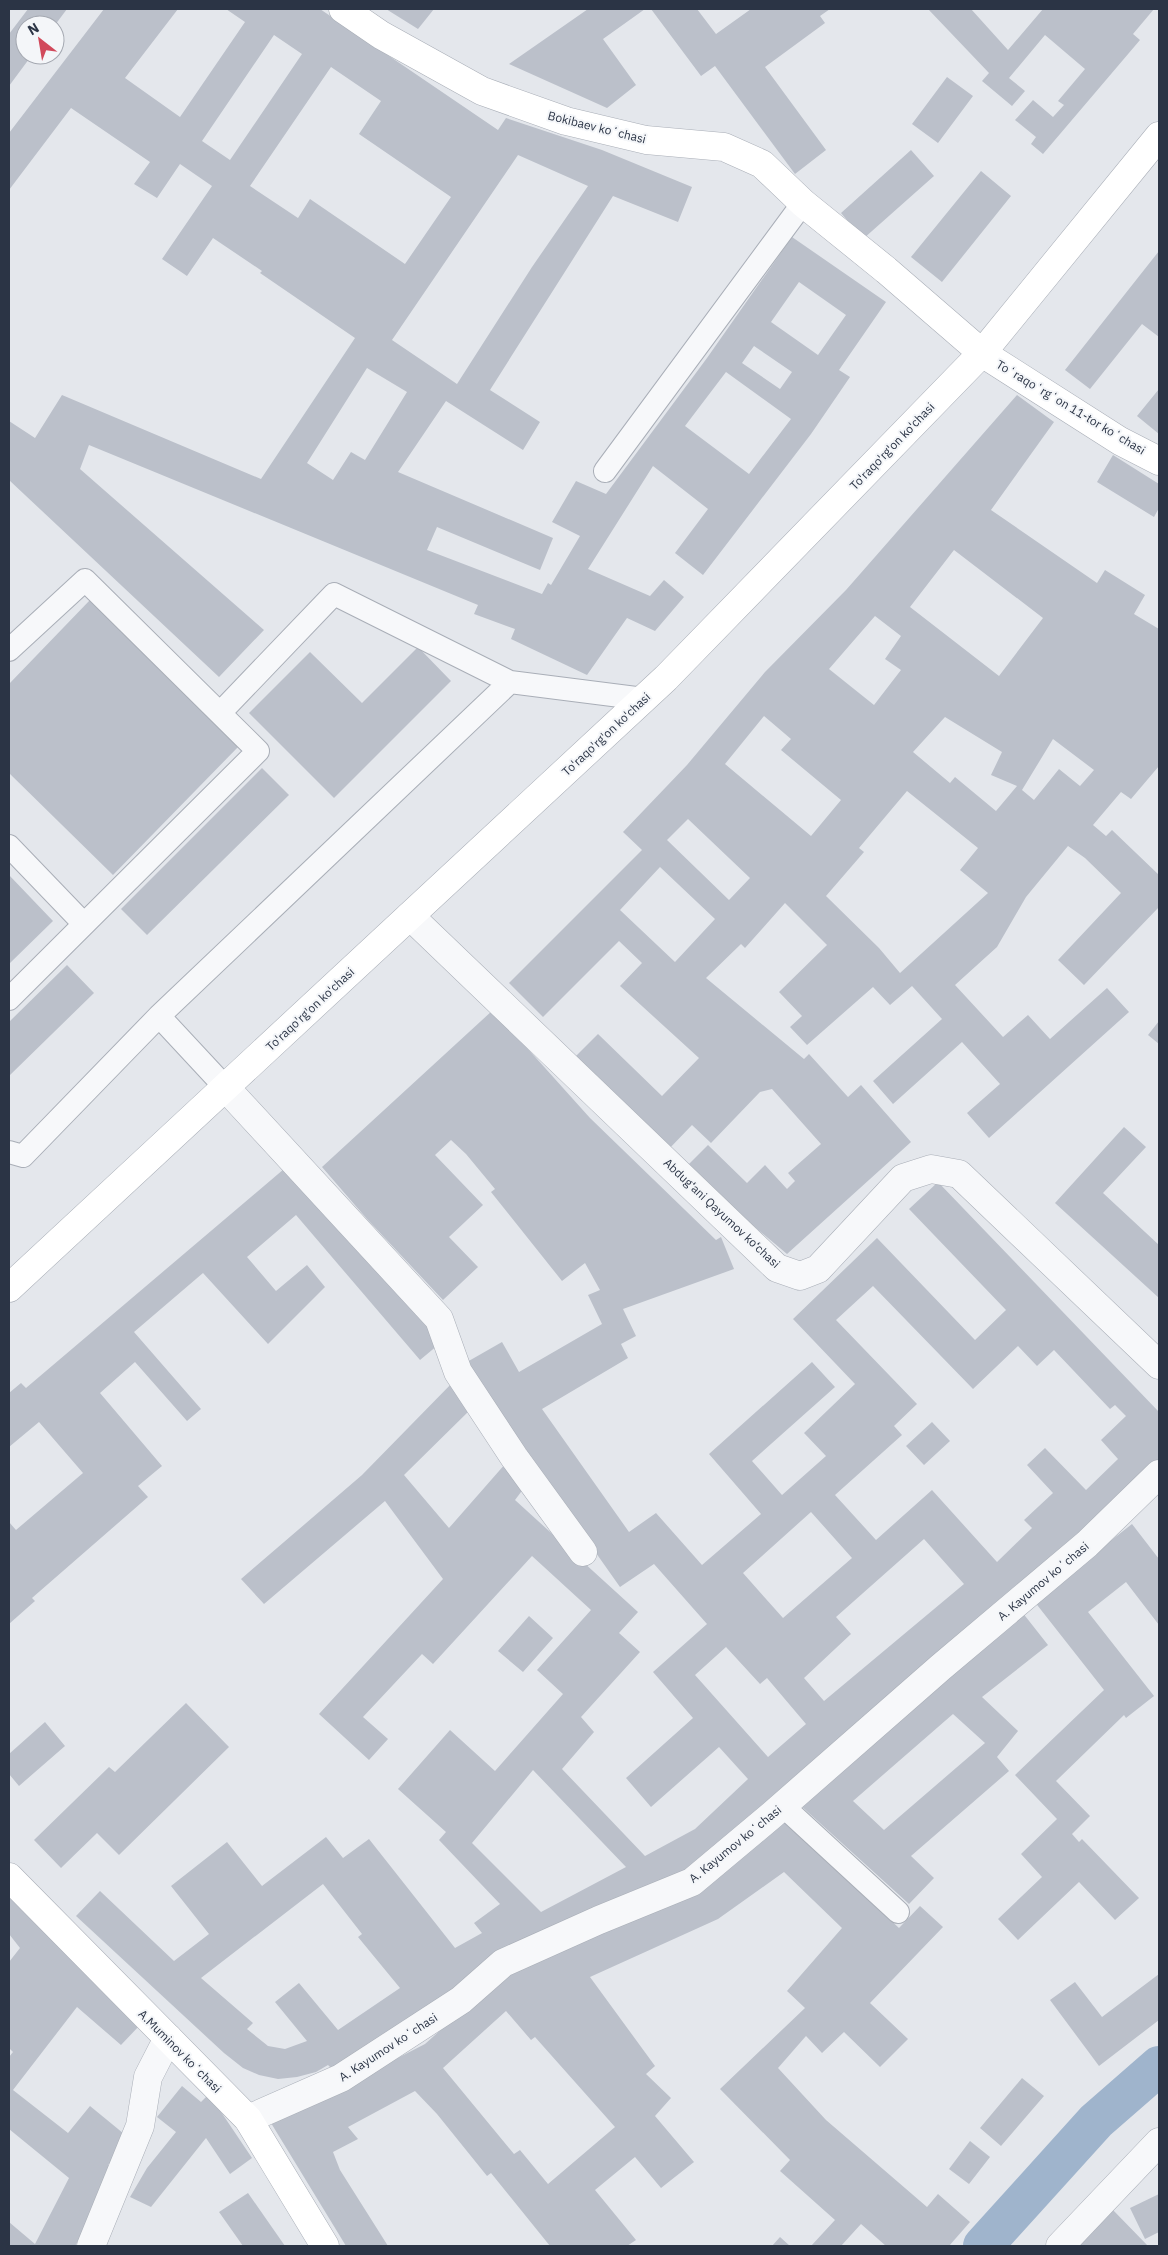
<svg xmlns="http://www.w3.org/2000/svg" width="1168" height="2255" viewBox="0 0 1168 2255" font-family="'IBM Plex Sans',sans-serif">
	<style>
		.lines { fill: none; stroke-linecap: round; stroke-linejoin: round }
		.canal { stroke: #9fb4cc; stroke-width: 40 }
		.building { fill: #bbc0ca; fill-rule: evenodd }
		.lane-casing { stroke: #a9aeb7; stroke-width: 24 }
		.street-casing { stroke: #a9aeb7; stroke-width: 29 }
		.secondary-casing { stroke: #a9aeb7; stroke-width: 29 }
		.lane { stroke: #f7f8fa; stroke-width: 22 }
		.street { stroke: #f7f8fa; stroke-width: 28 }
		.secondary { stroke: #fff; stroke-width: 28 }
		.labels { text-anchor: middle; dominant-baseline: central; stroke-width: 4; stroke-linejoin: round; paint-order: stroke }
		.street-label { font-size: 12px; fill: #2b3445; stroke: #f4f6f9 }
	</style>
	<rect width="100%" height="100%" fill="#e4e7ec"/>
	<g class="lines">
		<!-- canal -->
		<path class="canal" d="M983 2246 1096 2121 1159 2066"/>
	</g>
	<!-- building -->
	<path class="building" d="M28 9H67L55 25H25V55H32L9 86V34Z
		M104 9H178L125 78 180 117 245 22 226 9H320L498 130 506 118 602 150 692 187 678 222 613 196 490 390 540 422 523 450 446 401 398 472 553 538 540 570 437 527 427 550 542 594 548 583 551 585 580 536 552 522 576 481 606 494 707 358 792 237 886 302 839 370 850 377 811 434 703 575 675 553 708 509 653 466 588 569 650 596 664 580 684 597 655 631 627 618 587 675 511 639 515 629 474 614 478 605 89 445 80 469 264 630 219 677 9 480V421L35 438 62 395 261 479 355 338 260 273 262 271 213 238 187 276 162 259 212 186 180 164 157 198 134 184 150 162 71 108 9 190V133ZM274 35 302 54 230 160 202 141ZM331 67 381 101 359 134 451 197 405 264 310 199 298 218 250 186ZM518 155 588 186 532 267 457 384 392 340ZM799 282 846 315 818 355 771 322ZM754 346 792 372 780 389 742 363ZM367 368 407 392 365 460 351 452 333 480 307 463ZM726 372 791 419 749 474 685 426Z
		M386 9H434L418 29Z
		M588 9H645L603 39 636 85 607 108 509 64Z
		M651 9H697L716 34 751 9H830L820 16 825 23 765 67 826 150 795 174 715 66 701 76Z
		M928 9H971L1008 50 1043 9H1154L1133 34 1140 40 1043 154 1031 144 1036 137 1015 120 1033 100 1053 117 1064 105 1058 101 1085 69 1045 35 1009 78 1025 91 1012 106 982 81 989 73Z
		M947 77 973 96 938 143 912 124Z
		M911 150 934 176 863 239 841 213Z
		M981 171 1011 196 942 282 911 257Z
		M1159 251V337L1142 324 1090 389 1065 370Z
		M1159 389V434L1137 416Z
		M1017 395 1054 422 991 510 1097 583 1105 570 1145 595 1134 614 1159 629V766L1131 799 1121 792 1093 825 1106 836 1112 830 1159 875V907L1084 985 1058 960 1121 893 1085 858 1068 846 1026 897 997 947 955 985 1003 1037 1028 1015 1050 1039 1107 988 1129 1012 989 1138 967 1113 1000 1084 962 1042 893 1104 873 1081 942 1019 912 986 890 1005 873 987 807 1045 790 1027 802 1016 779 992 827 945 785 903 745 948 741 944 706 978 804 1059 809 1054 848 1097 861 1085 911 1142 787 1254 726 1203 688 1165 708 1145 747 1183 765 1165 787 1189 795 1181 788 1173 821 1144 772 1089 760 1092 711 1143 692 1125 667 1151 573 1059 598 1034 662 1096 699 1058 620 986 642 963 619 941 543 1017 509 983 642 850 623 832 687 765 765 672 846 590ZM954 550 1043 618 999 676 910 607ZM875 616 901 636 885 659 901 670 874 705 829 669ZM764 716 791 739 781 750 841 800 811 836 725 764ZM945 717 1002 752 991 775 1017 786 996 811 955 777 950 783 913 752ZM1053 739 1094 770 1080 786 1059 769 1034 800 1022 790ZM907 791 978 848 960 870 988 893 900 973 879 948 826 896 864 852 859 848ZM688 819 750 878 729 900 667 840ZM660 867 715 919 675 962 620 910Z
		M1113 455 1159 484V508L1154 517 1097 482Z
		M90 600 239 746 113 875 9 773V684Z
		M418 647 451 681 334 798 249 713 310 652 362 703Z
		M262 768 289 795 147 935 121 909Z
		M9 875 53 921 9 964Z
		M67 965 94 993 9 1076V1022Z
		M493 1010 590 1118 716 1240 721 1237 734 1269 623 1309 636 1336 621 1344 628 1358 542 1409 629 1532 656 1513 702 1565 761 1514 709 1454 812 1362 835 1387 752 1461 782 1495 826 1456 804 1433 855 1384 793 1319 877 1238 975 1340 1006 1310 909 1209 938 1182 1159 1412V1460L1087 1528 713 1856 332 2069 328 2065 316 2072 297 2077 278 2079 259 2075 243 2068 224 2053 76 1916 100 1891 174 1961 209 1934 171 1886 227 1842 262 1886 326 1837 343 1858 369 1839 455 1948 482 1933 474 1923 500 1904 439 1840 446 1832 398 1789 450 1730 495 1771 563 1694 537 1670 591 1610 532 1556 433 1664 422 1654 363 1717 388 1739 369 1760 319 1714 443 1579 385 1501 264 1604 241 1579 362 1475 455 1380 471 1409 404 1475 449 1528 506 1463 527 1484 515 1500 638 1612 619 1633 640 1652 581 1717 594 1732 562 1769 645 1856 695 1829 748 1779 719 1747 651 1807 626 1778 693 1718 653 1672 707 1624 654 1564 620 1587 495 1410 467 1362 502 1342 519 1372 602 1324 588 1295 600 1290 585 1263 562 1281 491 1192 495 1189 466 1154 451 1140 435 1155 483 1205 449 1237 478 1267 443 1300 367 1219 322 1167ZM873 1286 973 1389 1018 1346 1037 1366 1054 1350 1110 1409 1115 1405 1126 1416 1101 1440 1118 1459 1086 1490 1045 1448 1027 1465 1053 1493 1024 1520 1032 1528 997 1562 932 1490 876 1540 835 1495 902 1435 894 1426 917 1404 836 1320ZM811 1512 852 1558 783 1618 743 1573ZM924 1539 964 1584 824 1701 804 1678 851 1634 836 1617ZM726 1647 760 1684 767 1678 806 1724 768 1757 695 1675ZM533 1770 626 1867 541 1912 472 1843ZM323 1884 362 1934 358 1937 400 1988 338 2030 299 1983 275 2002 307 2041 285 2049 268 2046 247 2029 253 2023 201 1978Z
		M1159 1021V1044L1148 1035Z
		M1124 1127 1146 1147 1103 1193 1159 1245V1298L1055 1203Z
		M291 1163 444 1340 420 1360 296 1215 247 1257 276 1291 307 1265 325 1287 268 1344 203 1273 134 1332 201 1409 187 1421 135 1362 100 1393 162 1466 138 1486 148 1497 32 1598 35 1601 9 1624V1522L16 1530 83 1473 39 1422 9 1447V1393L21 1383 26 1388Z
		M932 1422 950 1441 924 1465 906 1446Z
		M1132 1524 1159 1559V1625L1126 1582 1088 1612 1154 1696 1126 1718 1124 1715 1056 1781 1090 1816 1072 1834 1079 1842 1082 1839 1139 1898 1115 1920 1079 1882 1018 1940 998 1919 1042 1877 1021 1854 1057 1819 1015 1775 1104 1690 1034 1601Z
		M1022 1612 1048 1645 982 1697 1018 1731 997 1757 1009 1771 911 1856 934 1878 909 1904 800 1805ZM953 1714 985 1743 884 1830 853 1801Z
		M529 1616 553 1638 523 1672 498 1651Z
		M186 1703 229 1747 119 1855 97 1833 61 1868 34 1840 109 1767 115 1772Z
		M45 1722 65 1746 19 1786 9 1774V1754Z
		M784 1820 899 1928 920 1906 943 1927 870 2003 908 2039 880 2067 844 2032 822 2053 806 2036 778 2068 826 2120 927 2207 938 2194 970 2222 949 2246H886L861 2224 841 2246H811L835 2220 780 2171 790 2160 720 2089 805 2008 787 1991 842 1928 784 1872 718 1919 590 1977 655 2066 646 2074 671 2098 655 2116 694 2162 661 2188 635 2157 595 2190 636 2240 627 2246H550L491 2173 487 2176 437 2114 415 2091 348 2127 358 2139 333 2152 340 2170 388 2246H346L271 2123 425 2044 508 1970ZM506 2011 531 2040 535 2037 615 2127 548 2184 520 2150 514 2154 443 2068Z
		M9 1886 140 2025 121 2045 77 2007 13 2090 68 2133 90 2106 129 2138 108 2165 110 2167 90 2221 75 2246H9V2222L35 2244 69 2178 9 2129V2057L13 2052 9 2048V1962L20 1948 9 1934Z
		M1159 1974V2020L1099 2066 1050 2000 1075 1982 1102 2017Z
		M1022 2078 1044 2096 1001 2146 980 2128Z
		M182 2086 201 2102 209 2094 252 2158 230 2174 206 2138 151 2207 130 2197 147 2168 176 2132 157 2117Z
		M970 2141 990 2157 969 2184 949 2169Z
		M248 2193 285 2246H243L219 2212Z
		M1159 2194V2232L1145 2239 1130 2208Z
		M1113 2210 1148 2246H1076Z
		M780 2237 790 2246H772Z"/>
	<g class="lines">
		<!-- lane casing -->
		<g class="lane-casing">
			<path id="lane" d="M605 471 803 203
				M9 650 85 580 258 751 9 999
				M510 682 644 699
				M220 713 334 594 510 682 159 1016 225 1087
				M9 846 84 924
				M9 1152 23 1156 159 1016
				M783 1806 898 1912"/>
		</g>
		<!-- street casing -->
		<g class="street-casing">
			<path id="street" d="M410 916 777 1268 800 1276 818 1269 903 1178 931 1169 959 1174 1159 1365
				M225 1087 439 1319 458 1372 514 1457 583 1552
				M248 2119 341 2078 461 2000 503 1963 599 1920 692 1882 772 1815 941 1667 1087 1544 1159 1474
				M91 2246 140 2126 148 2077 168 2038
				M1060 2246 1159 2142"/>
		</g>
		<!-- secondary casing -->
		<g class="secondary-casing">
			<path id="secondary" d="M343 9 381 35 482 91 566 121 646 140 724 147 762 164 803 203 886 270 982 353 1120 441 1159 461
				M9 1288 666 678 982 353 1159 136
				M9 1877 248 2119 325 2246"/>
		</g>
		<!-- lane -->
		<use href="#lane" class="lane"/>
		<!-- street -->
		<use href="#street" class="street"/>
		<!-- secondary -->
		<use href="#secondary" class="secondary"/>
	</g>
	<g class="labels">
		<!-- street labels -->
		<g class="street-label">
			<text transform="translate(597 127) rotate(14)">Bokibaev koʻchasi</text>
			<text transform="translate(1071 407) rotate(31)">Toʻraqoʻrgʻon 11-tor koʻchasi</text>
			<text transform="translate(892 446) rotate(-46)">To'raqo'rg'on ko'chasi</text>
			<text transform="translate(606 734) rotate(-43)">To'raqo'rg'on ko'chasi</text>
			<text transform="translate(310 1009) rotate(-43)">To'raqo'rg'on ko'chasi</text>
			<text transform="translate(722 1213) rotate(43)">Abdug‘ani Qayumov ko‘chasi</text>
			<text transform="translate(1043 1581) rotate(-40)">A. Kayumov koʻchasi</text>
			<text transform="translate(735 1844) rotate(-39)">A. Kayumov koʻchasi</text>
			<text transform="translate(388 2047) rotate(-33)">A. Kayumov koʻchasi</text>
			<text transform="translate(180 2051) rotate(45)">A.Muminov koʻchasi</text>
		</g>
	</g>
	<!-- border -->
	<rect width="1168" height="2255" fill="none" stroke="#2b3445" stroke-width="20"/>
	<!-- north arrow -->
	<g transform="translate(40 40) rotate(329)"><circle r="24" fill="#f4f6f9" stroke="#a4a8b1"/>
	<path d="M0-4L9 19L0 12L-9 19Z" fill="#d1495b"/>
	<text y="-8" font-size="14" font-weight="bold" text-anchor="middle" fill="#2b3445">N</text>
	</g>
</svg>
